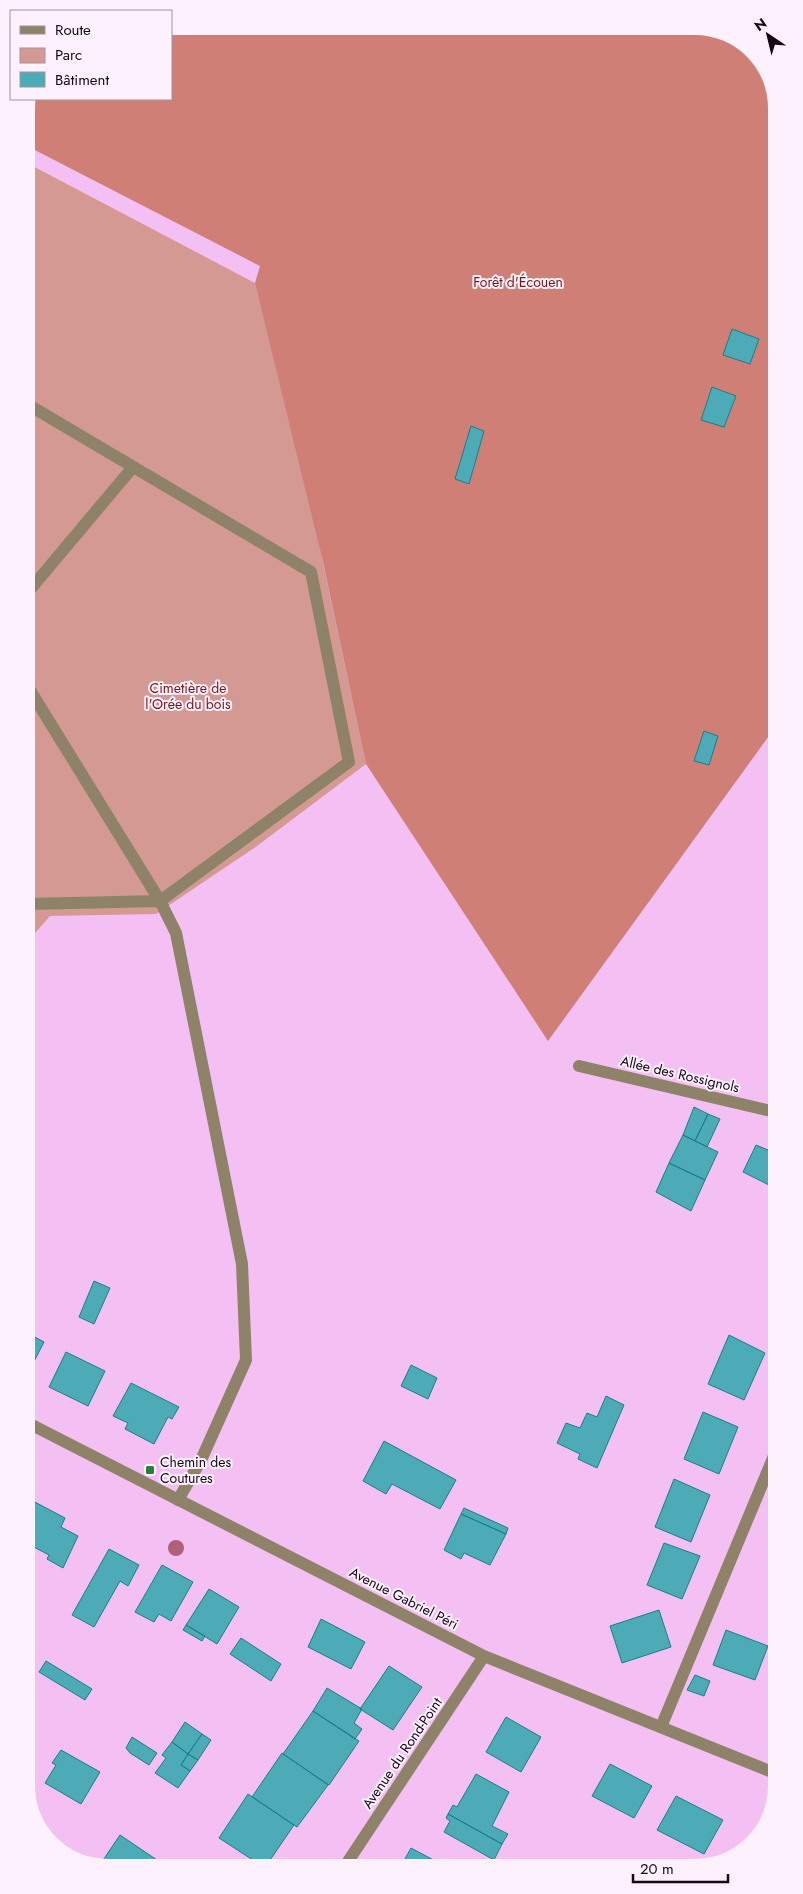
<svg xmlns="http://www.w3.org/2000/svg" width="803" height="1894" viewBox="0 0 803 1894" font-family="Jost,sans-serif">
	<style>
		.green { fill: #d59993 }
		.forest { fill: #cf7f76 }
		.building { fill: #4dabb7; stroke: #14808b }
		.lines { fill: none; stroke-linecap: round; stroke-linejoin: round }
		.service { stroke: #8e8368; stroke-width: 12 }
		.minor { stroke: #8e8368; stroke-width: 12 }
		.tree { fill: #ae6179 }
		.poi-dot { fill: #218234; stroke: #fcf1fc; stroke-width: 2 }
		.labels { text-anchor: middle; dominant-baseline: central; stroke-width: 4; stroke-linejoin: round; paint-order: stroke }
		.park-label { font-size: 14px; fill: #751415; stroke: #fcf1fc }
		.street-label { font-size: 14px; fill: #180718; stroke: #fcf1fc }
		.poi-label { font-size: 14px; fill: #180718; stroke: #fcf1fc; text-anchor: start }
	</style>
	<rect width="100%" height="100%" fill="#f4c0f4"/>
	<!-- green -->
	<path class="green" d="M27 163 255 283 304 474 366 764 257 846 156 914 50 916 28 941Z"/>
	<!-- forest -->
	<path class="forest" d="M171 26H700L745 43 772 82 774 729 548 1041 366 764 323 562 255 283 260 266 27 146 26 103 28 99H171Z"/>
	<!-- building -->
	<path class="building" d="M732 329 759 339 750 364 723 355Z
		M712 387 736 396 724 427 701 420Z
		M471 426 484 431 469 484 455 479Z
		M704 731 718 736 709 765 694 761Z
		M694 1107 708 1114 695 1141 683 1135Z
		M708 1114 720 1119 707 1147 695 1141Z
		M683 1135 718 1152 705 1180 669 1163Z
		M772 1142 775 1144V1188L743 1172 756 1145 768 1150Z
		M669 1163 705 1180 691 1211 656 1192Z
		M94 1281 110 1288 94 1324 79 1317Z
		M29 1334 44 1342 29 1371Z
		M729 1335 765 1353 744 1400 708 1384Z
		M66 1352 105 1371 88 1406 49 1387Z
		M411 1365 437 1378 428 1399 401 1386Z
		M131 1383 179 1407 172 1419 168 1417 154 1444 125 1429 128 1423 113 1416Z
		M606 1396 624 1405 597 1468 578 1459 580 1454 557 1443 566 1423 580 1428 587 1413 597 1417Z
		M703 1412 738 1427 719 1474 684 1459Z
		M384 1441 456 1480 440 1509 392 1484 386 1494 363 1481Z
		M674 1479 710 1495 691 1542 655 1527Z
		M31 1500 65 1518 61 1527 78 1536 63 1568 47 1559 49 1555 30 1545Z
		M464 1508 508 1528 506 1534 461 1514Z
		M461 1514 506 1534 490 1565 464 1553 461 1559 444 1550Z
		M664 1543 700 1556 682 1599 647 1585Z
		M109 1549 139 1565 128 1586 120 1581 94 1627 72 1615Z
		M162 1565 193 1582 171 1621 159 1614 154 1622 135 1612Z
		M209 1589 239 1607 217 1644 186 1625Z
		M659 1610 671 1647 622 1663 610 1626Z
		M321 1619 365 1642 351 1669 308 1647Z
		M186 1625 205 1636 202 1641 183 1630Z
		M726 1630 768 1646 755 1680 713 1665Z
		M241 1638 281 1664 271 1681 230 1654Z
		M46 1661 92 1689 85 1700 39 1672Z
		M389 1666 422 1687 393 1730 360 1709Z
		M695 1675 710 1681 704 1696 687 1690Z
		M327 1688 362 1709 354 1723 362 1729 355 1739 313 1711Z
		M313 1711 359 1741 329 1785 283 1754Z
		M506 1717 541 1737 521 1772 486 1752Z
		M185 1722 202 1734 188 1754 172 1742Z
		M202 1734 211 1740 198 1760 188 1754Z
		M132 1737 157 1753 149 1765 130 1753 126 1748Z
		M172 1742 188 1754 181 1765 190 1771 178 1788 155 1773 166 1758 162 1755Z
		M61 1750 100 1772 81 1804 45 1783 56 1765 52 1763Z
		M282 1753 328 1785 297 1827 252 1797Z
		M188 1754 198 1760 190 1771 181 1765Z
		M610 1764 652 1786 634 1818 592 1796Z
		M476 1774 509 1792 492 1826 508 1834 502 1844 448 1814 453 1805 457 1807Z
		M248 1794 294 1825 266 1866H262L219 1838Z
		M676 1796 723 1820 704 1854 657 1830Z
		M448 1814 502 1844 494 1860 444 1832 450 1821 446 1818Z
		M120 1835 157 1860 152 1867 99 1866Z
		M411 1848 443 1865 401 1866Z"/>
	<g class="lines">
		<!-- service -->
		<path class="service" d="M27 404 311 572 349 762 160 901 176 933 242 1264 246 1360 201 1460 178 1500
			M28 592 133 467
			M28 687 160 901
			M28 904 160 901
			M661 1727 776 1451"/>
		<!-- minor -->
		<path class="minor" d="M579 1066 775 1112
			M30 1424 484 1656 777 1774
			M345 1866 484 1656"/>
	</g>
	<!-- trees -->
	<circle class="tree" cx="176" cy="1548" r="8"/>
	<!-- markers -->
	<rect class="poi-dot" x="145" y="1465" width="10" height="10" rx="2.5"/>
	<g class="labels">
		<!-- park labels -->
		<g class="park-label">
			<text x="518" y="282">Forêt d'Écouen</text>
			<text x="188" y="688">Cimetière de<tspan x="188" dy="16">l'Orée du bois</tspan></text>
		</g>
		<!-- street labels -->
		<g class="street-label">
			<text transform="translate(680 1074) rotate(13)">Allée des Rossignols</text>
			<text transform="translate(404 1598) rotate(27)">Avenue Gabriel Péri</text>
			<text transform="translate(402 1753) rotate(-56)">Avenue du Rond-Point</text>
		</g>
		<!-- poi labels -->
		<g class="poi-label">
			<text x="160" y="1462">Chemin des<tspan x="160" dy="16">Coutures</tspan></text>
		</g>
	</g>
	<!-- crop -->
	<path d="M0 0H803V1894H0ZM108 35H695A73 73 0 0 1 768 108V1786A73 73 0 0 1 695 1859H108A73 73 0 0 1 35 1786V108A73 73 0 0 1 108 35Z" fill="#fcf1fc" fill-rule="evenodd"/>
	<!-- legend -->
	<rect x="10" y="10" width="162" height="90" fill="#fcf1fc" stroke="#a193a1"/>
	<rect x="20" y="26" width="25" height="8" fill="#8e8368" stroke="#a193a1"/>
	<text x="55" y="35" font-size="15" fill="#180718">Route</text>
	<rect x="20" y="48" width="25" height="15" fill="#d59993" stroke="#a193a1"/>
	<text x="55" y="60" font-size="15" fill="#180718">Parc</text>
	<rect x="20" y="72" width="25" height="15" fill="#4dabb7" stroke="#a193a1"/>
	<text x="55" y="85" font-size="15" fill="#180718">Bâtiment</text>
	<!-- north arrow -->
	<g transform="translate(768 35) rotate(325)" stroke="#fcf1fc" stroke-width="4" paint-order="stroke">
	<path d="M0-4L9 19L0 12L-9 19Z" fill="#180718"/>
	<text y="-8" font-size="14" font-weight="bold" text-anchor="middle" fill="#180718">N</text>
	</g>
	<!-- scale -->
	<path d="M633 1874v8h95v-8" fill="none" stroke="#180718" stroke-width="2.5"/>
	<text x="640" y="1874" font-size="15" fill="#180718" stroke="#fcf1fc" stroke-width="4" paint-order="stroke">20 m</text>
</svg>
